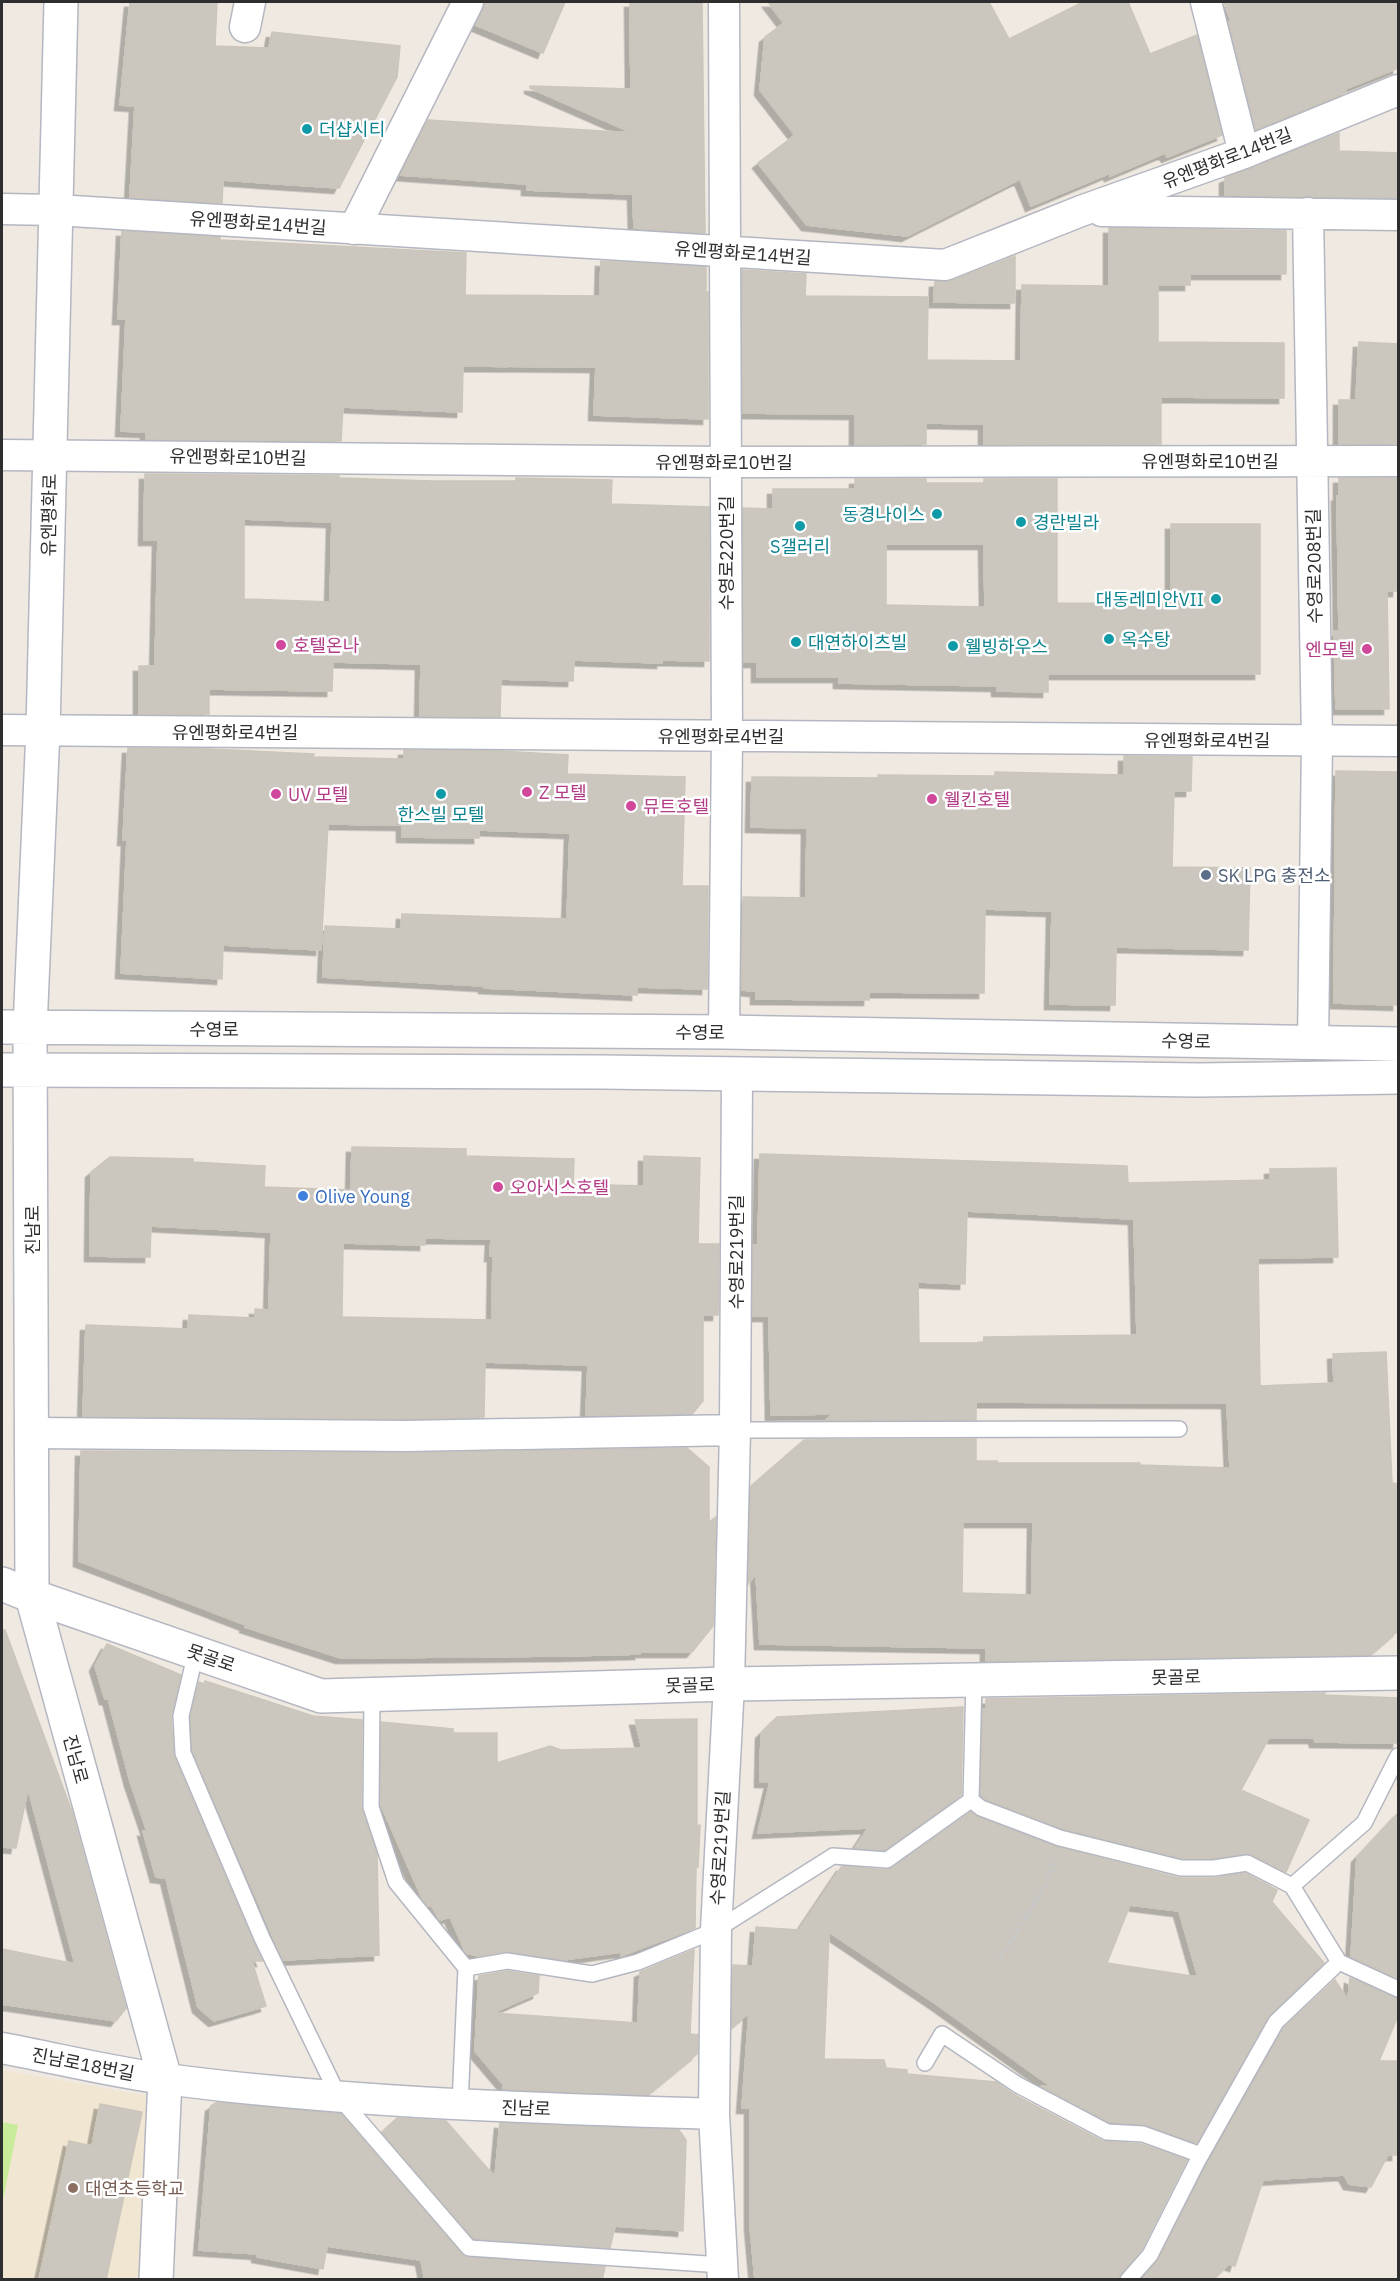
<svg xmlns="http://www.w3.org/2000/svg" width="1400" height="2281" viewBox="0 0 1400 2281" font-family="'IBM Plex Sans','Noto Sans KR',sans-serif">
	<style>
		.education { fill: #f0e6d1 }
		.pitch { fill: #c9ec9a }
		.building { fill: #cbc7bf; stroke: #cbc5ba; stroke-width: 1.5; fill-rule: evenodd; filter: url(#shadow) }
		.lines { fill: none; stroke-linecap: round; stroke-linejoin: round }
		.service-casing { stroke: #b4b7c1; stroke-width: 18 }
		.minor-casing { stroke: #b4b7c1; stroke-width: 33 }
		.tertiary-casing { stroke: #b4b7c1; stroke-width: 36 }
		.secondary-casing { stroke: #b4b7c1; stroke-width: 36 }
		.path { stroke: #c9c9c9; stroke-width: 4; stroke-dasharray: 4.5 3; stroke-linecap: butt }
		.service { stroke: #fff; stroke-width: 15 }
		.minor { stroke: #fff; stroke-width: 30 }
		.tertiary { stroke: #fff; stroke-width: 33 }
		.secondary { stroke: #fff; stroke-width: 33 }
		.culture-dot { fill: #0f9aa8; stroke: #fff; stroke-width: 2 }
		.hotel-dot { fill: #d1479c; stroke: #fff; stroke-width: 2 }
		.service-dot { fill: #5c6f8a; stroke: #fff; stroke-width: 2 }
		.shop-dot { fill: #3f7fe0; stroke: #fff; stroke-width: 2 }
		.education-dot { fill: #8d6e63; stroke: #fff; stroke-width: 2 }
		.labels { text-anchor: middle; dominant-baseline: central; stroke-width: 5; stroke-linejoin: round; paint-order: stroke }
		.culture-label { font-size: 18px; fill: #0d838f; stroke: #fff; text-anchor: start }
		.street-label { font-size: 18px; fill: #2e2e2e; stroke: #fff }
		.hotel-label { font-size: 18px; fill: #b23c85; stroke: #fff; text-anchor: start }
		.service-label { font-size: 18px; fill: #4e5e75; stroke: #fff; text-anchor: start }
		.shop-label { font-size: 18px; fill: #366cbe; stroke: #fff; text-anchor: start }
		.education-label { font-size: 18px; fill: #785e54; stroke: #fff; text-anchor: start }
	</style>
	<defs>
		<filter id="shadow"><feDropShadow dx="-5.5" dy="5.5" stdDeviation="0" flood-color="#0004"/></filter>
	</defs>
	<rect width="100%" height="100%" fill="#efe9e1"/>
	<!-- education -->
	<path class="education" d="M2 2070 149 2096 139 2279H2Z"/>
	<!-- pitch -->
	<path class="pitch" d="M2 2122 18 2125 2 2205Z"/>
	<!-- building -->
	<path class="building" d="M130 2H217L215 46 269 48 272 32 400 46 397 77 339 188 223 180 222 203 130 197 135 106 120 105Z
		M485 2H565L543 53 476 25Z
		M630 2H702L705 233 634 228 633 194 527 190V184L401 175 428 120 633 133 530 88V86L631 89Z
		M768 2H989L1009 39 1083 2H1128L1150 54 1197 35 1222 135 1167 157 1165 153 1110 176V173L1031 206 1020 179 907 236 807 225 758 163 795 135 760 90 765 37 784 23Z
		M1224 2H1398V68L1345 89 1346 92 1256 130 1229 22 1231 21Z
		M1339 133V151L1398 153V198L1225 195V178Z
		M1109 228 1286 231V274H1190V285H1158V342L1284 343V398L1161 397V444H984V424L926 423V444L855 445V414L743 413 742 270 806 274 805 296 928 297 927 360 1021 361 1022 285 1109 286Z
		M122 231 220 237V240L466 253 465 295 600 296 601 261 706 267V292H708V419L594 415 596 367 463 366 462 412 343 407 341 441 146 439V432L121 431 126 319H118Z
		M1015 256V303L934 302 935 282 951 281Z
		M1359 342 1398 344V444H1339V400H1356Z
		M145 474 339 476V478L431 481H516V478L612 480 611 504 709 507V661L662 660V663L574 660 573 681 501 679 500 717 420 716 421 664 333 662 332 691 209 689V714H139V666H155L158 540H144ZM244 519 332 522 330 602 244 599Z
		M1339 478H1398V591H1387L1389 709H1336L1334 631H1339L1337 496H1339Z
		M855 479H926V483H984V479H1057V603L1171 604V524H1260V674H1048V692L997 691V686L839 683V677H757V662H744L743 508 773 509V489H855ZM886 544H984L985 607 886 605Z
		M128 748 209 749 314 754 313 757 404 759V750L499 751 568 755 567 774 685 777 682 886H708L707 989 637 987V995L484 988V986L323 977 325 926 401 929 402 914 567 919 570 833 479 830V838L402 837V825L328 824 321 950 223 945 222 979 121 973 127 840H123Z
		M1124 756 1192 757 1191 791H1174L1172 867 1250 868 1248 950 1116 947 1115 1005 1050 1004 1052 911 985 909 984 993 869 992V1000L756 999V991L742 990 743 897 806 898 807 828 751 827 752 777 878 778V775L995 776V772L1124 775Z
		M1336 771 1398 772V1005L1334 1003Z
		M352 1147 466 1149V1156L574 1159 573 1184 644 1186V1156L700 1158 698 1244H719L718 1315H703V1401L692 1414 586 1415 588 1365 485 1362 484 1417 406 1419 83 1416 86 1325 188 1329 189 1315 255 1318V1309L269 1310 271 1232 151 1226 150 1257 90 1256 91 1172 110 1157 193 1159V1162L265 1166 264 1187 351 1190ZM425 1238 491 1239 490 1256H493L492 1320 342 1317 343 1243 425 1245Z
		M760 1154 1127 1166 1128 1183 1270 1180V1169L1336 1168 1338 1257 1258 1258 1260 1386 1334 1383 1333 1354 1386 1352 1392 1483 1398 1484V1631L1370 1655 986 1661V1648L760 1644 756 1573 749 1583 751 1486 804 1440 976 1439V1461H997V1463H1140V1465L1230 1468 1227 1403 976 1402V1420H826L833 1414 771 1415 769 1316H753V1245H758ZM967 1211 1134 1219 1137 1335 984 1337 983 1343H919L918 1282 965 1284ZM963 1522H1033L1032 1595 962 1593Z
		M687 1448 709 1467V1522L716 1517 713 1626 692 1652H640V1654L564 1656 341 1658 245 1627 246 1625 79 1561 81 1451 406 1453Z
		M2 1630H5L72 1812 126 2008 116 2021 2 2004V1949L75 1964 28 1788 16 1848 2 1847Z
		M107 1644 181 1675 171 1716 174 1756 262 1961H252L266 2006 214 2021 198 2007 166 1878 156 1877 143 1831H147L130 1781 108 1698 105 1699 95 1666Z
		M205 1681 313 1716 362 1720 361 1807 377 1854 379 1955 283 1960 193 1751 191 1717 199 1682 204 1684Z
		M1325 1693 1323 1695 1398 1698V1743L1315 1742 1314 1738H1269L1241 1790 1309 1820 1286 1872 1251 1854 1213 1858H1182L1063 1829 986 1799 981 1795 983 1709H986V1699Z
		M963 1707 961 1795 884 1850 855 1848 868 1828 758 1833 770 1782H760L761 1733 777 1717Z
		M697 1719V1826L700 1825 698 1867H696L695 1928 621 1956V1952L563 1960 508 1951 478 1956 466 1953 450 1917 440 1920 431 1905 428 1906 423 1900 381 1805V1722L453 1729V1733H497V1763L550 1746 561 1750 642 1748 635 1720Z
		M971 1812 978 1817 1057 1847 1179 1878H1214L1245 1873 1277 1890 1272 1902 1324 1963 1268 2017 1197 2143 1146 2125 1110 2122 1041 2086 1052 2087 936 2004 829 1932 824 2059 884 2060 886 2068 907 2070V2074L996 2082 1013 2094 1102 2141 1141 2144 1187 2160 1142 2249 1121 2274 1118 2280H755L750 2225V2108H742L749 2013 732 2027 733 1965 753 1966 756 1927 799 1930 842 1866 886 1870 892 1868ZM1130 1905 1179 1911 1198 1977 1107 1963Z
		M1398 1813V1978L1351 1957 1357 1857Z
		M694 1950 690 2034 698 2035 697 2054 647 2095 503 2089V2084L475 2051 479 1976 507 1971 539 1976 538 1993 492 2013 638 2023 640 1972Z
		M1350 1978 1398 1999V2016L1379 2061H1398L1397 2155H1388L1371 2187 1349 2184 1344 2175 1263 2180 1235 2266 1229 2264 1213 2280H1141L1159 2259 1206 2167 1284 2028 1335 1980 1348 2000Z
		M217 2102 341 2114 464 2256 605 2267 602 2280H425L421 2260 327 2246 323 2269 257 2257 258 2254 199 2250 211 2106Z
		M100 2104 142 2112 106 2280H39L69 2141 92 2146Z
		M397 2118 446 2121 495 2177 500 2123 679 2130 686 2140 683 2231 615 2226 610 2248 474 2239 382 2132Z"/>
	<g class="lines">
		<!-- service casing -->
		<g class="service-casing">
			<path id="service" d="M735 1430 1179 1429
				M196 1652 181 1716 183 1753 262 1938 339 2097 469 2248 722 2265
				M372 1694 371 1807 396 1882 466 1968 460 2105
				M971 1800 974 1680
				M1292 1886 1364 1823 1398 1756
				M466 1968 507 1961 592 1974 638 1962 716 1930 833 1856 887 1860 971 1800 981 1808 1060 1838 1181 1868H1214L1247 1863 1292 1886 1339 1962 1398 1989
				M925 2063 942 2034 1018 2085 1107 2132 1143 2134 1201 2155
				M1128 2280 1150 2255 1197 2162 1276 2022 1339 1962"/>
		</g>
		<!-- minor casing -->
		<g class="minor-casing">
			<path id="minor" d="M724 2 727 736 724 1032
				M1206 2 1244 153
				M245 27 250 2
				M2 209 56 210 945 265 1081 211 1244 153 1398 90
				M1102 211 1398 215
				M1308 213 1317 741 1313 1044
				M354 229 468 2
				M2 455 725 462 1398 461
				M2 730 1398 741
				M33 1433 406 1436 735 1430
				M2 2048C56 2058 111 2072 166 2079 348 2103 531 2108 714 2114
				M723 2280 714 2114 716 1930 729 1684 735 1430 737 1074"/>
		</g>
		<!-- tertiary casing -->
		<g class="tertiary-casing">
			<path id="tertiary" d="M2 1584 32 1596 321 1696 729 1684 1398 1673"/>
		</g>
		<!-- secondary casing -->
		<g class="secondary-casing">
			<path id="secondary" d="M61 2 43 730 30 1028 32 1596 165 2079 156 2280
				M2 1027 724 1032 1398 1044
				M2 1070 601 1072 1199 1080 1398 1077"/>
		</g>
		<!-- path -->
		<path class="path" d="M1000 1958 1045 1886 1053 1862"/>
		<!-- service -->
		<use href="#service" class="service"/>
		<!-- minor -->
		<use href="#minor" class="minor"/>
		<!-- tertiary -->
		<use href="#tertiary" class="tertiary"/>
		<!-- secondary -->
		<use href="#secondary" class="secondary"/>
	</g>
	<!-- markers -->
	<g class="culture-dot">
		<circle cx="307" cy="129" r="6"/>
		<circle cx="937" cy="514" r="6"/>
		<circle cx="1021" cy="522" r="6"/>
		<circle cx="800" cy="526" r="6"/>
		<circle cx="1216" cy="599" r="6"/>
		<circle cx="1109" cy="639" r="6"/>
		<circle cx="796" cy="642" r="6"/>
		<circle cx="953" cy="646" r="6"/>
		<circle cx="441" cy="794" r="6"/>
	</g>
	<g class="hotel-dot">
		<circle cx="281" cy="645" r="6"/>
		<circle cx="1367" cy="649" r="6"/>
		<circle cx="527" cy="792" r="6"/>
		<circle cx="276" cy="794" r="6"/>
		<circle cx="932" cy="799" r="6"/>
		<circle cx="631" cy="806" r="6"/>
		<circle cx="498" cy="1187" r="6"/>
	</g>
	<circle class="service-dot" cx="1206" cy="875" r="6"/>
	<circle class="shop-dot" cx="303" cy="1196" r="6"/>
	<circle class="education-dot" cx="73" cy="2188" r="6"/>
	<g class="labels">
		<!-- culture labels -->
		<g class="culture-label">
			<text x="319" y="129">더샵시티</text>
			<text x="925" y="514" text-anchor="end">동경나이스</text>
			<text x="1033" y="522">경란빌라</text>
			<text x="800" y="546" text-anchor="middle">S갤러리</text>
			<text x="1204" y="599" text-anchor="end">대동레미안VII</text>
			<text x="1121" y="639">옥수탕</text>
			<text x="808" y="642">대연하이츠빌</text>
			<text x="965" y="646">웰빙하우스</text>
			<text x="441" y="814" text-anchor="middle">한스빌 모텔</text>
		</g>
		<!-- street labels -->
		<g class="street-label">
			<text transform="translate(1227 158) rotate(-21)">유엔평화로14번길</text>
			<text transform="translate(258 223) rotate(4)">유엔평화로14번길</text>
			<text transform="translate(743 253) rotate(4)">유엔평화로14번길</text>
			<text transform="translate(238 457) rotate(1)">유엔평화로10번길</text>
			<text x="1210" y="461">유엔평화로10번길</text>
			<text x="724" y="462">유엔평화로10번길</text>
			<text transform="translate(49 515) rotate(-89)">유엔평화로</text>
			<text transform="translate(726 553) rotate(-90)">수영로220번길</text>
			<text transform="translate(1314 566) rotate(-91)">수영로208번길</text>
			<text x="235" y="732">유엔평화로4번길</text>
			<text x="721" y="736">유엔평화로4번길</text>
			<text x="1207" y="740">유엔평화로4번길</text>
			<text x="214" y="1029">수영로</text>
			<text x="700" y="1032">수영로</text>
			<text transform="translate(1186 1041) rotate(1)">수영로</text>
			<text transform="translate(32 1230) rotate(-90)">진남로</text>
			<text transform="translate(736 1252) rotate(-90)">수영로219번길</text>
			<text transform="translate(211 1658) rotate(19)">못골로</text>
			<text transform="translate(1176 1677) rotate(-1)">못골로</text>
			<text transform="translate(690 1685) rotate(-2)">못골로</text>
			<text transform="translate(76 1759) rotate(75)">진남로</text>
			<text transform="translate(720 1848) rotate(-87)">수영로219번길</text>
			<text transform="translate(83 2064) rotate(11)">진남로18번길</text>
			<text transform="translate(526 2108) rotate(2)">진남로</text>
		</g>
		<!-- hotel labels -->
		<g class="hotel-label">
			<text x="293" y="645">호텔온나</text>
			<text x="1355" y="649" text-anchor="end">엔모텔</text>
			<text x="539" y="792">Z 모텔</text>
			<text x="288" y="794">UV 모텔</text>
			<text x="944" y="799">웰킨호텔</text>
			<text x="643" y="806">뮤트호텔</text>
			<text x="510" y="1187">오아시스호텔</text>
		</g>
		<!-- service labels -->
		<g class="service-label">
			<text x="1218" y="875">SK LPG 충전소</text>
		</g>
		<!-- shop labels -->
		<g class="shop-label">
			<text x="315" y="1196">Olive Young</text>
		</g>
		<!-- education labels -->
		<g class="education-label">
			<text x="85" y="2188">대연초등학교</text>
		</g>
	</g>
	<!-- border -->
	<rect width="1400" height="2281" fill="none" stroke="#2e2e2e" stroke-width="6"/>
</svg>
